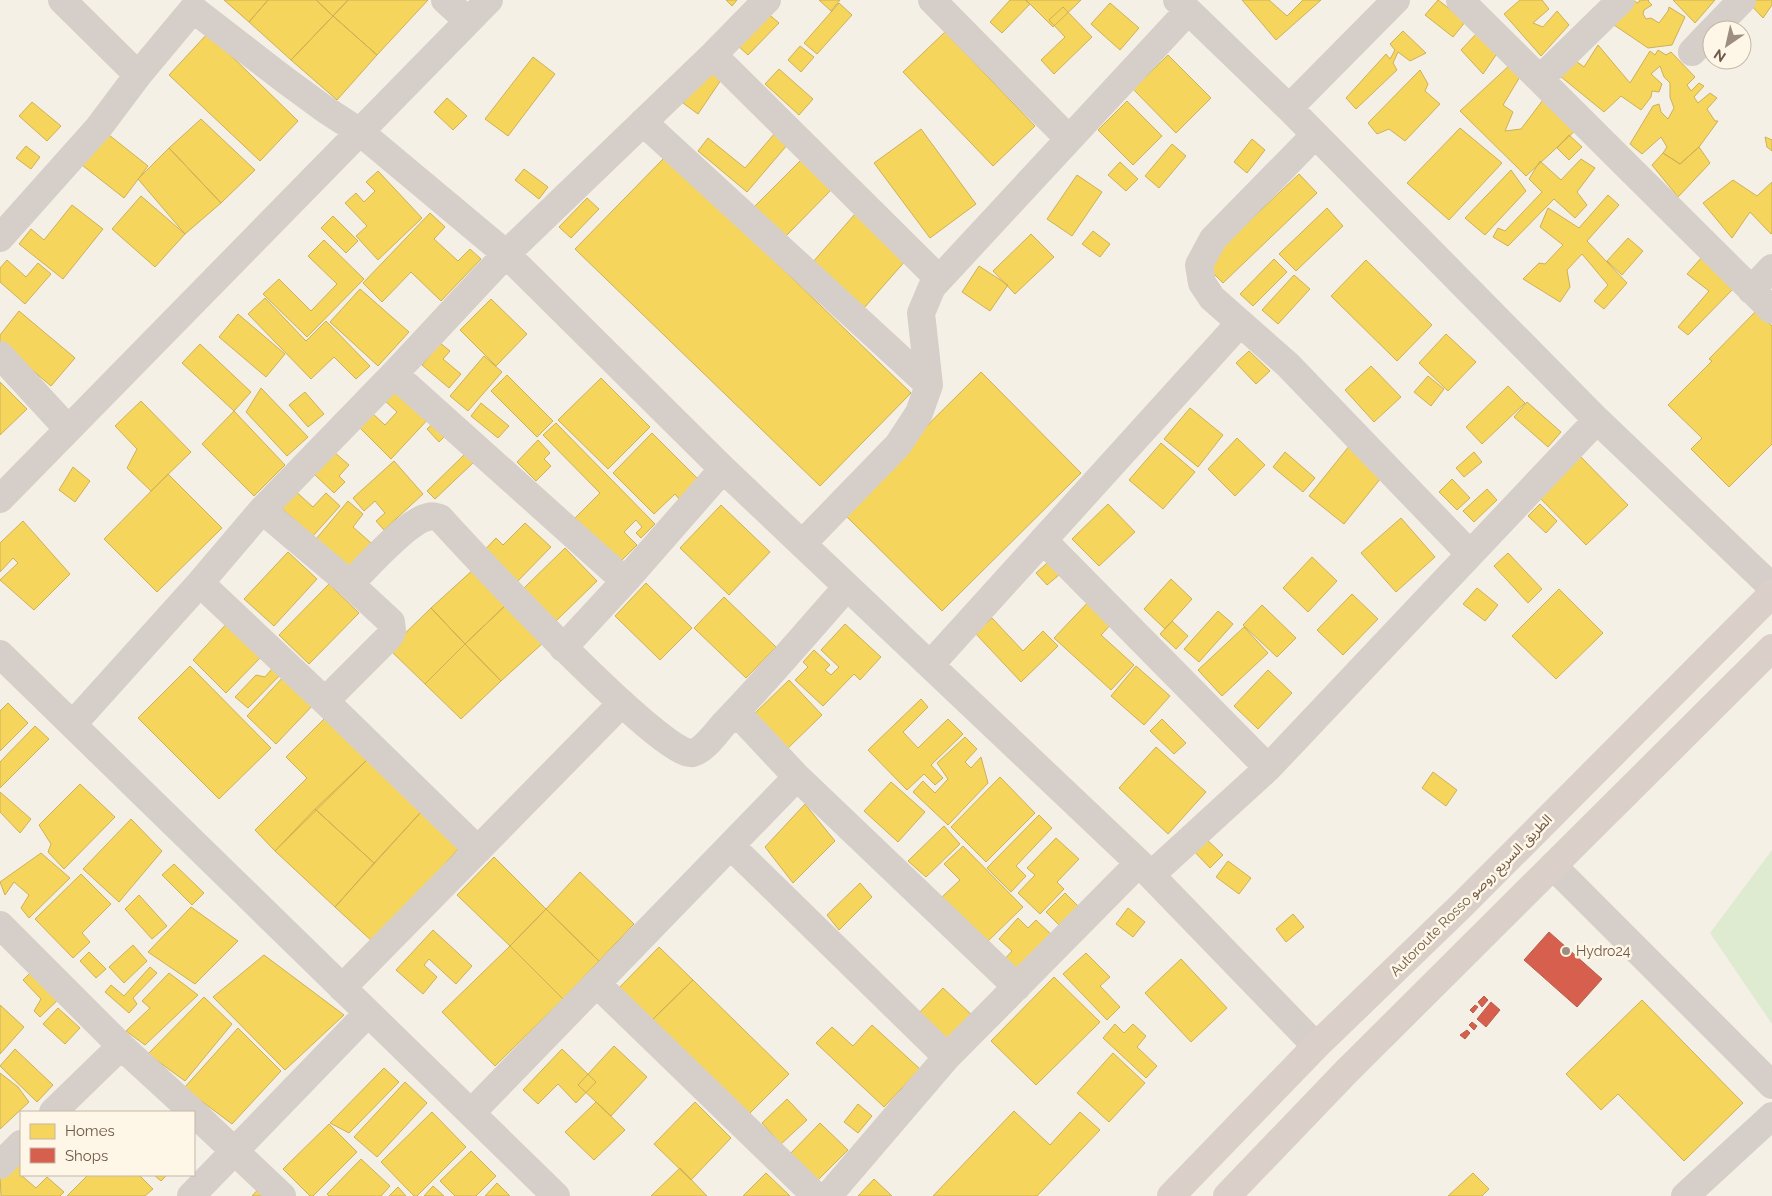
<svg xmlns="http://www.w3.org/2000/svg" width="1772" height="1196" viewBox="0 0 1772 1196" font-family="Raleway,'Noto Sans Arabic',sans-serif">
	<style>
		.green { fill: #dfebd1 }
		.homes { fill: #f6d55c; stroke: #ceb056 }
		.shops { fill: #d6604d; stroke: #b75e4c }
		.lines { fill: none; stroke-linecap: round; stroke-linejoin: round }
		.street { stroke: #d6cfc9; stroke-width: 28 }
		.highway { stroke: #dad0c9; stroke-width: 28 }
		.poi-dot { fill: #9e8e80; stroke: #fef6e6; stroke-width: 2 }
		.labels { text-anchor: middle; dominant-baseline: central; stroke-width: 5; stroke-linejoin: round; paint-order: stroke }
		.street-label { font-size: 14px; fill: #705949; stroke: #fef6e6 }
		.poi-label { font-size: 14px; fill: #705949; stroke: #fef6e6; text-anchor: start }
	</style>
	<rect width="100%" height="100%" fill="#f4f0e6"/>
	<!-- green -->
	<path class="green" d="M1772 850V1024L1710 933Z"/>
	<!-- homes -->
	<path class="homes" d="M224 0H268L249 22Z
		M268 0H316L333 16 291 60 249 22Z
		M316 0H348L333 16Z
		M348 0H428L377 55 333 16Z
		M726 0H737L732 6Z
		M819 0H840L831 11Z
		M1010 0H1025L1030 4 1002 33 990 22Z
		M1026 0H1081L1053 27Z
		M1242 0H1269L1287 16 1303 0H1321L1276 40Z
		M1438 0 1466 21 1453 37 1425 15Z
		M1520 0H1542L1549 9 1533 23 1543 27 1557 11 1569 25 1541 56 1504 14Z
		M1632 0 1638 3 1640 0H1649L1648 1 1652 5 1644 10 1643 14 1646 19 1651 18 1659 23 1668 11 1669 7 1685 17 1672 45 1648 48 1614 25Z
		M1673 0H1715L1695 23Z
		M1752 0H1772V5L1763 18 1749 3Z
		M839 3 852 15 817 54 804 43Z
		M1110 3 1139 28 1120 50 1091 24Z
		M1063 7 1092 37 1054 74 1041 60 1065 37 1049 20Z
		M765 11 779 23 748 55 736 44Z
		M333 16 377 55 337 100 291 60Z
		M1403 31 1426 53 1410 61 1398 52 1393 63 1397 70 1356 109 1346 98 1386 54 1390 59 1395 50 1390 44Z
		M945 32 1035 126 993 166 903 72Z
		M208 33 298 121 260 161 169 75Z
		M1477 33 1498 52 1483 74 1461 50Z
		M1598 45 1630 83 1650 51 1655 55 1658 50 1666 55 1671 52 1695 77 1687 85 1691 91 1699 83 1704 86 1694 97 1698 103 1710 93 1717 98 1707 109 1715 121H1718L1699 147 1680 164 1663 153 1667 147 1661 137 1642 154 1630 144 1653 106 1659 104 1661 112 1668 119 1674 108 1670 97V83L1664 77 1660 66 1651 74 1662 84 1659 92 1652 91 1651 97 1641 110 1621 96 1604 112 1560 76 1576 61 1584 67Z
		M800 46 814 57 801 72 788 60Z
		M1168 55 1211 98 1176 133 1133 89Z
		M533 57 555 74 508 136 485 119Z
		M1511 64 1521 75 1503 105 1513 112 1505 131 1521 129 1546 96 1577 129 1526 176 1460 111Z
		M708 66 723 77 698 114 683 103Z
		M779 69 813 99 799 115 765 84Z
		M1420 70 1428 84 1425 91 1440 104 1405 141 1389 129 1377 134 1368 123Z
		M447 98 467 116 453 130 434 112Z
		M1127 101 1162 136 1133 165 1098 130Z
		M32 102 61 126 47 141 19 116Z
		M201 119 255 170 221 203 169 148Z
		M99 127 148 166 124 198 82 165Z
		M1460 128 1502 163 1449 220 1407 183Z
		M921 129 976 204 930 238 874 163Z
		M775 133 788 144 747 192 698 151 708 138 745 168Z
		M1569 135 1582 147 1569 160 1557 148Z
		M1765 137 1772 140V151L1767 147Z
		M1252 139 1265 150 1247 173 1234 162Z
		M1172 144 1186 156 1159 188 1145 176Z
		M26 146 40 157 31 169 16 158Z
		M1699 147 1710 163 1678 197 1652 165 1663 153 1680 164Z
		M169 148 221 203 185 234 138 179Z
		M666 156 911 393 820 486 575 249Z
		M804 157 834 187 784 238 754 207Z
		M1581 159 1595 168 1577 192 1587 205 1575 218 1554 199 1508 246 1493 237 1498 228 1505 231 1542 192 1529 179 1540 161 1561 180Z
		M1120 162 1138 179 1126 191 1108 175Z
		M524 169 548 187 539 199 515 180Z
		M1511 170 1526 191 1485 235 1465 218Z
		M378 171 422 218 378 260 356 236 367 226 345 203 356 193 364 202 375 191 366 182Z
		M1299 174 1317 193 1223 283 1204 264Z
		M1077 175 1102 192 1072 236 1047 219Z
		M1733 180 1757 196 1772 182V233L1771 234 1750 212 1732 238 1703 203Z
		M1608 195 1619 205 1587 241 1627 283 1604 309 1594 301 1608 285 1582 254 1567 270 1570 287 1560 302 1523 279 1539 263 1545 264 1563 245 1540 227 1548 208 1579 228Z
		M141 196 185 234 155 267 112 229Z
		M587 198 599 209 571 238 559 227Z
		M72 205 103 229 63 279 19 244 31 229 44 240Z
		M1327 208 1343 226 1296 271 1279 254Z
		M430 213 445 227 434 239 458 261 470 249 481 259 441 301 411 272 382 302 363 283Z
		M855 214 906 260 864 308 812 263Z
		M333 216 358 241 346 253 321 228Z
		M1093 231 1110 244 1100 257 1082 244Z
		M1031 234 1054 257 1015 294 993 271Z
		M1628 238 1643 251 1622 275 1607 261Z
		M324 240 364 279 307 337 263 294 279 279 311 311 337 284 308 256Z
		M1702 257 1735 287 1688 335 1678 327 1709 291 1687 274Z
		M1274 259 1287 272 1253 306 1240 294Z
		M7 260 26 277 38 263 51 274 25 304 0 282V268Z
		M1366 260 1432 325 1397 361 1331 296Z
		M979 266 1008 285 990 311 962 292Z
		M1294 275 1310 289 1278 324 1262 310Z
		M360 289 409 332 378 366 330 322Z
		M265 298 306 341 326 321 370 366 356 379 334 357 311 379 248 314Z
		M491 299 527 334 496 366 460 330Z
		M19 311 75 358 51 386 0 343V335Z
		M1756 311 1772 326V444L1729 487 1691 449 1702 438 1668 405 1712 361 1709 359Z
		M238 314 285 354 266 377 219 337Z
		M1446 334 1476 362 1448 391 1419 363Z
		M440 343 450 351 443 359 461 374 449 388 422 365Z
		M200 344 251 392 234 411 182 363Z
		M1249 351 1270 371 1256 384 1236 363Z
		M484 356 502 372 468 411 450 396Z
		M1371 366 1401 397 1374 422 1345 390Z
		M981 372 1081 473 942 611 841 511Z
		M507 375 553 421 537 437 491 391Z
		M1428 376 1444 389 1431 406 1414 392Z
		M601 378 650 427 608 469 558 420Z
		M0 382 27 409 0 435Z
		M396 384 431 416 391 459 358 426 372 413 385 425 397 412 383 399Z
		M1508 386 1525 403 1482 444 1466 427Z
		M261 388 308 437 287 456 246 412Z
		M305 392 324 414 308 427 289 405Z
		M141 401 191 452 151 491 127 468 137 449 115 426Z
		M1527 402 1561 432 1548 447 1514 417Z
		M481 403 509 426 498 438 471 416Z
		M1190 408 1223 435 1198 467 1164 439Z
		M234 411 285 465 254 496 202 444Z
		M436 421 448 433 439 442 427 429Z
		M556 423 655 524 641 538 636 533 642 527 636 520 624 532 637 545 619 563 575 518 600 493 543 435Z
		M652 433 699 480 680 500 675 494 654 514 613 473Z
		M1237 438 1265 465 1235 496 1208 469Z
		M538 440 550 453 544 459 551 466 536 481 517 462Z
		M1161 443 1195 472 1163 509 1129 480Z
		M1350 445 1385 473 1344 524 1309 496Z
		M334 452 349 465 339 476 345 482 334 493 314 474Z
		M467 452 475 461 435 499 427 491Z
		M1285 452 1315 478 1303 492 1273 467Z
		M1474 452 1482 462 1464 477 1456 468Z
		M1578 454 1628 505 1586 545 1536 494Z
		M394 461 423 494 384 530 376 521 385 513 375 501 364 511 353 498Z
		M73 467 90 481 75 502 59 490Z
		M168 474 222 528 157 592 104 539Z
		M1452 479 1470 498 1457 510 1439 492Z
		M293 489 313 507 326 493 340 506 313 536 279 506Z
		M1487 489 1497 500 1474 522 1463 511Z
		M348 501 363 514 353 527 371 543 350 568 316 539Z
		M1108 504 1135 532 1099 566 1072 539Z
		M1540 504 1557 521 1546 533 1528 516Z
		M721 505 770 552 729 595 680 548Z
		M1401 518 1435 557 1396 592 1361 553Z
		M23 521 70 574 34 610 0 580 18 563 13 558 0 572V543Z
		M525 523 551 547 512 587 480 555 496 538 503 545Z
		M565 548 597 581 555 622 523 589Z
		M288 552 317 579 274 626 244 599Z
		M1508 553 1542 589 1528 603 1494 566Z
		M1054 557 1065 570 1047 585 1036 573Z
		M1312 557 1337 581 1308 612 1283 588Z
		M475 568 508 603 465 644 431 608Z
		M1171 579 1192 599 1165 629 1144 609Z
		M646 583 692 628 660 660 615 616Z
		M329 584 359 613 309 664 279 635Z
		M1477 588 1498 605 1485 621 1463 604Z
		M1559 589 1603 633 1556 679 1512 636Z
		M1352 594 1378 619 1343 655 1317 630Z
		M724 597 776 647 746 678 694 628Z
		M1093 597 1116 619 1101 635 1134 665 1111 690 1054 638Z
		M508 603 544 642 501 681 465 644Z
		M1262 605 1296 638 1277 657 1243 625Z
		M431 608 465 644 425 684 389 649Z
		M1218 611 1233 624 1199 662 1184 649Z
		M992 618 1023 651 1043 631 1058 646 1021 682 975 633Z
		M230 620 261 657 226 693 193 660Z
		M1172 621 1188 636 1176 649 1160 634Z
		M845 624 881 657 860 680 854 674 823 706 795 680 808 667 803 662 814 650 830 665 825 670 831 675 839 667 821 650Z
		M1244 627 1268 653 1222 696 1198 670Z
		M465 644 501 681 461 719 425 684Z
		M276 664 283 672 248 708 235 697 256 675 265 677Z
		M190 666 271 748 219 799 138 718Z
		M1136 666 1170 696 1144 725 1111 696Z
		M1268 670 1292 693 1258 729 1234 706Z
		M285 675 315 703 276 744 247 716Z
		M789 680 822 715 784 752 750 718Z
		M921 699 928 707 903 732 918 748 948 719 963 734 931 765 943 778 935 785 924 774 907 790 868 750Z
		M8 703 28 723 0 751V711Z
		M327 716 369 758 275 851 255 830 307 778 286 757Z
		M1162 719 1186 743 1174 754 1150 731Z
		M35 726 49 739 0 788V762Z
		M965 737 977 749 965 762 971 768 981 757 988 783 948 825 913 792 923 781 935 793 948 779 937 763Z
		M1156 747 1206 792 1168 834 1119 788Z
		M369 758 421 812 374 863 315 809Z
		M1433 772 1457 790 1446 806 1422 788Z
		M1000 777 1035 813 986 862 951 827Z
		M891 782 925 812 898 842 864 811Z
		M80 784 115 817 64 869 48 852 51 844 39 825Z
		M0 792 31 819 20 833 0 812Z
		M805 804 835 841 793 883 765 847Z
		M315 809 374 863 335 907 275 851Z
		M421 812 460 847 374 943 335 907Z
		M1039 815 1052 828 1016 866 1026 876 1011 892 987 868Z
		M131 819 162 851 119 902 83 869Z
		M944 826 960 844 926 877 908 861Z
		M1202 835 1223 855 1210 868 1190 847Z
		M1056 838 1079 859 1057 882 1064 889 1040 914 1018 893 1035 875 1027 868Z
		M963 846 1023 907 985 944 941 898 960 880 944 864Z
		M41 853 70 878 29 918 21 908 29 895 14 882 5 895 0 882Z
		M494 857 546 909 510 946 457 895Z
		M1228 861 1251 878 1239 894 1216 877Z
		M174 864 204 893 192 905 162 875Z
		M580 872 634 924 599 961 546 909Z
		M81 874 111 904 82 933 90 942 73 958 35 919Z
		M860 883 872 897 839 930 827 915Z
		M1065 893 1082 910 1063 929 1046 912Z
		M139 895 167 926 152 939 125 909Z
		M191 907 238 941 195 984 148 952Z
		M1128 908 1145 922 1133 937 1116 924Z
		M546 909 599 961 563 999 510 946Z
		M1293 914 1304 927 1286 942 1276 929Z
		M1018 918 1028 928 1036 920 1056 939 1018 978 1002 962 1012 951 999 939Z
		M433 930 472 966 456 984 429 959 424 965 437 977 423 994 396 970Z
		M133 945 147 961 124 983 109 967Z
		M510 946 563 999 495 1066 442 1012Z
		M659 947 693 980 650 1022 617 990Z
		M89 952 106 969 96 978 80 961Z
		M1086 953 1110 977 1100 986 1120 1007 1107 1020 1063 974Z
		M264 955 344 1015 285 1070 213 997Z
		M1181 959 1227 1008 1191 1042 1145 993Z
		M150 967 157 973 133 998 137 1004 129 1013 105 992 111 985 124 996Z
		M35 968 62 996 40 1017 34 1011 41 999 23 980Z
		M169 973 198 995 145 1045 126 1031 150 1008 142 1001Z
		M1054 977 1100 1022 1036 1085 991 1041Z
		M693 980 789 1074 746 1117 650 1022Z
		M943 988 974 1017 949 1043 918 1014Z
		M204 997 232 1024 185 1081 148 1054Z
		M1642 1000 1743 1103 1684 1161 1618 1094 1601 1110 1566 1074Z
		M0 1005 24 1027 0 1054Z
		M58 1008 80 1028 65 1044 43 1024Z
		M1115 1024 1124 1033 1133 1024 1146 1036 1137 1047 1157 1066 1146 1078 1103 1038Z
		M872 1025 920 1069 884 1107 816 1043 832 1027 853 1046Z
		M238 1028 281 1071 232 1124 184 1088Z
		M614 1046 647 1077 611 1116 578 1085Z
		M15 1049 53 1085 37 1102 0 1066Z
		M562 1049 596 1082 576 1103 558 1084 538 1104 523 1090Z
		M1113 1053 1145 1083 1109 1122 1077 1093Z
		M384 1068 399 1082 349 1133 330 1123Z
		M0 1073 18 1087 29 1102 0 1129Z
		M405 1082 427 1103 377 1157 354 1137Z
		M787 1099 807 1120 781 1144 762 1123Z
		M596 1102 625 1130 594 1160 565 1132Z
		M695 1102 731 1138 691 1180 654 1144Z
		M858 1104 872 1116 858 1133 844 1122Z
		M1014 1111 1050 1145 1080 1112 1100 1130 1037 1196H933Z
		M432 1112 466 1147 417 1196H414L381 1162Z
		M820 1123 848 1150 815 1183 788 1156Z
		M329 1124 357 1152 313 1196H310L283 1169Z
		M471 1151 496 1176 476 1196H455L440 1181Z
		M21 1158V1175L36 1188 47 1177 64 1192 60 1196H1L0 1176Z
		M361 1159 390 1186 381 1196H329L327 1194Z
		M680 1168 707 1196H651Z
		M766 1173 790 1196H743Z
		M1473 1173 1489 1189 1482 1196H1448Z
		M88 1175H139L153 1189 145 1196H67Z
		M154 1175H167L161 1181Z
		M874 1179 892 1196H858Z
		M497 1183 510 1196H485Z
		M263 1184 276 1196H252Z
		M433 1186 444 1196H424Z
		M398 1187 406 1196H389Z"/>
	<!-- shops -->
	<path class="shops" d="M1549 932 1602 979 1577 1007 1524 960Z
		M1484 996 1488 1000 1482 1007 1478 1002Z
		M1491 1002 1500 1010 1486 1027 1477 1019Z
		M1475 1005 1478 1007 1473 1013 1470 1010Z
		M1472 1022 1477 1026 1474 1030 1469 1025Z
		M1467 1030 1470 1033 1465 1039 1460 1035Z"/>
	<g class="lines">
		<!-- street -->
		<path class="street" d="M62 0 138 75
			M445 0 468 21
			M932 0 1069 139
			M1177 0 1289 108 1597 420 1772 587
			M1460 0 1772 310
			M1713 30 1742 0
			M1692 52 1712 31
			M713 55 939 279
			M1540 79 1621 0
			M1289 108 1396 0
			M643 122 929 385
			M1315 135 1213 239 1199 265 1202 283 1212 298 1288 365 1470 554
			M0 238 99 127 138 75 193 9 285 80 326 110 360 132 506 254 723 469 1139 863 1316 1046
			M1751 290 1772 268
			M0 355 68 429
			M394 374 625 581
			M0 499 489 0
			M262 510 350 584 391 622 392 631 389 637 325 701
			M1043 540 1268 768
			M802 544 898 445 919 413 929 385 921 313 932 287 1188 11
			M200 583 325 701 478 850
			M350 584C366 568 407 521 428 517 433 515 436 517 440 518 467 548 666 762 693 753 705 749 715 734 723 725 766 681 806 633 847 587
			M563 648 625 581 723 469
			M0 654 556 1196
			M930 665 1240 323
			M736 712 797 777 1017 987
			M73 724 200 583 262 510 394 374 506 254 713 55 767 0
			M731 846 947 1057
			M1553 866 1772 1085
			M1151 875 1268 768 1597 420
			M0 925 121 1046 193 1112
			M597 984 816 1196
			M342 988 622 703
			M53 1112 121 1046
			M194 1113 282 1196
			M471 1113 797 777
			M0 1165 21 1144
			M191 1196 368 1013
			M828 1196 947 1057 1139 863
			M1685 1196 1772 1116"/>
		<!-- highway -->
		<path class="highway" d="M1171 1196 1316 1046 1462 905 1772 594
			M1227 1196 1345 1073 1772 648"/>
	</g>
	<!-- markers -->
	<circle class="poi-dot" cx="1566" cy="951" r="5"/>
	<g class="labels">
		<!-- street labels -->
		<g class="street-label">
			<text transform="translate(1471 895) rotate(-45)">Autoroute Rosso الطريق السريع روصو</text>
		</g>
		<!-- poi labels -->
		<g class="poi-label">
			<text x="1576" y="951">Hydro24</text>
		</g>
	</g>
	<!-- legend -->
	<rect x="20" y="1111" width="175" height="65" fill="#fef6e6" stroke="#c5b7a7"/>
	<rect x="30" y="1124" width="25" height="15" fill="#f6d55c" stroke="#c5b7a7"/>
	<text x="65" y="1136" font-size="15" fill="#705949">Homes</text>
	<rect x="30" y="1148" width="25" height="15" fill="#d6604d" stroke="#c5b7a7"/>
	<text x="65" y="1161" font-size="15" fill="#705949">Shops</text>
	<!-- north arrow -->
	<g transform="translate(1727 45) rotate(214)"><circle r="24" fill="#fef6e6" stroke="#c5b7a7"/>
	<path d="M0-4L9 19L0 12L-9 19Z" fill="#9e8e80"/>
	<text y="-8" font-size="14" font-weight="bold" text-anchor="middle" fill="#705949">N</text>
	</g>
</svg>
